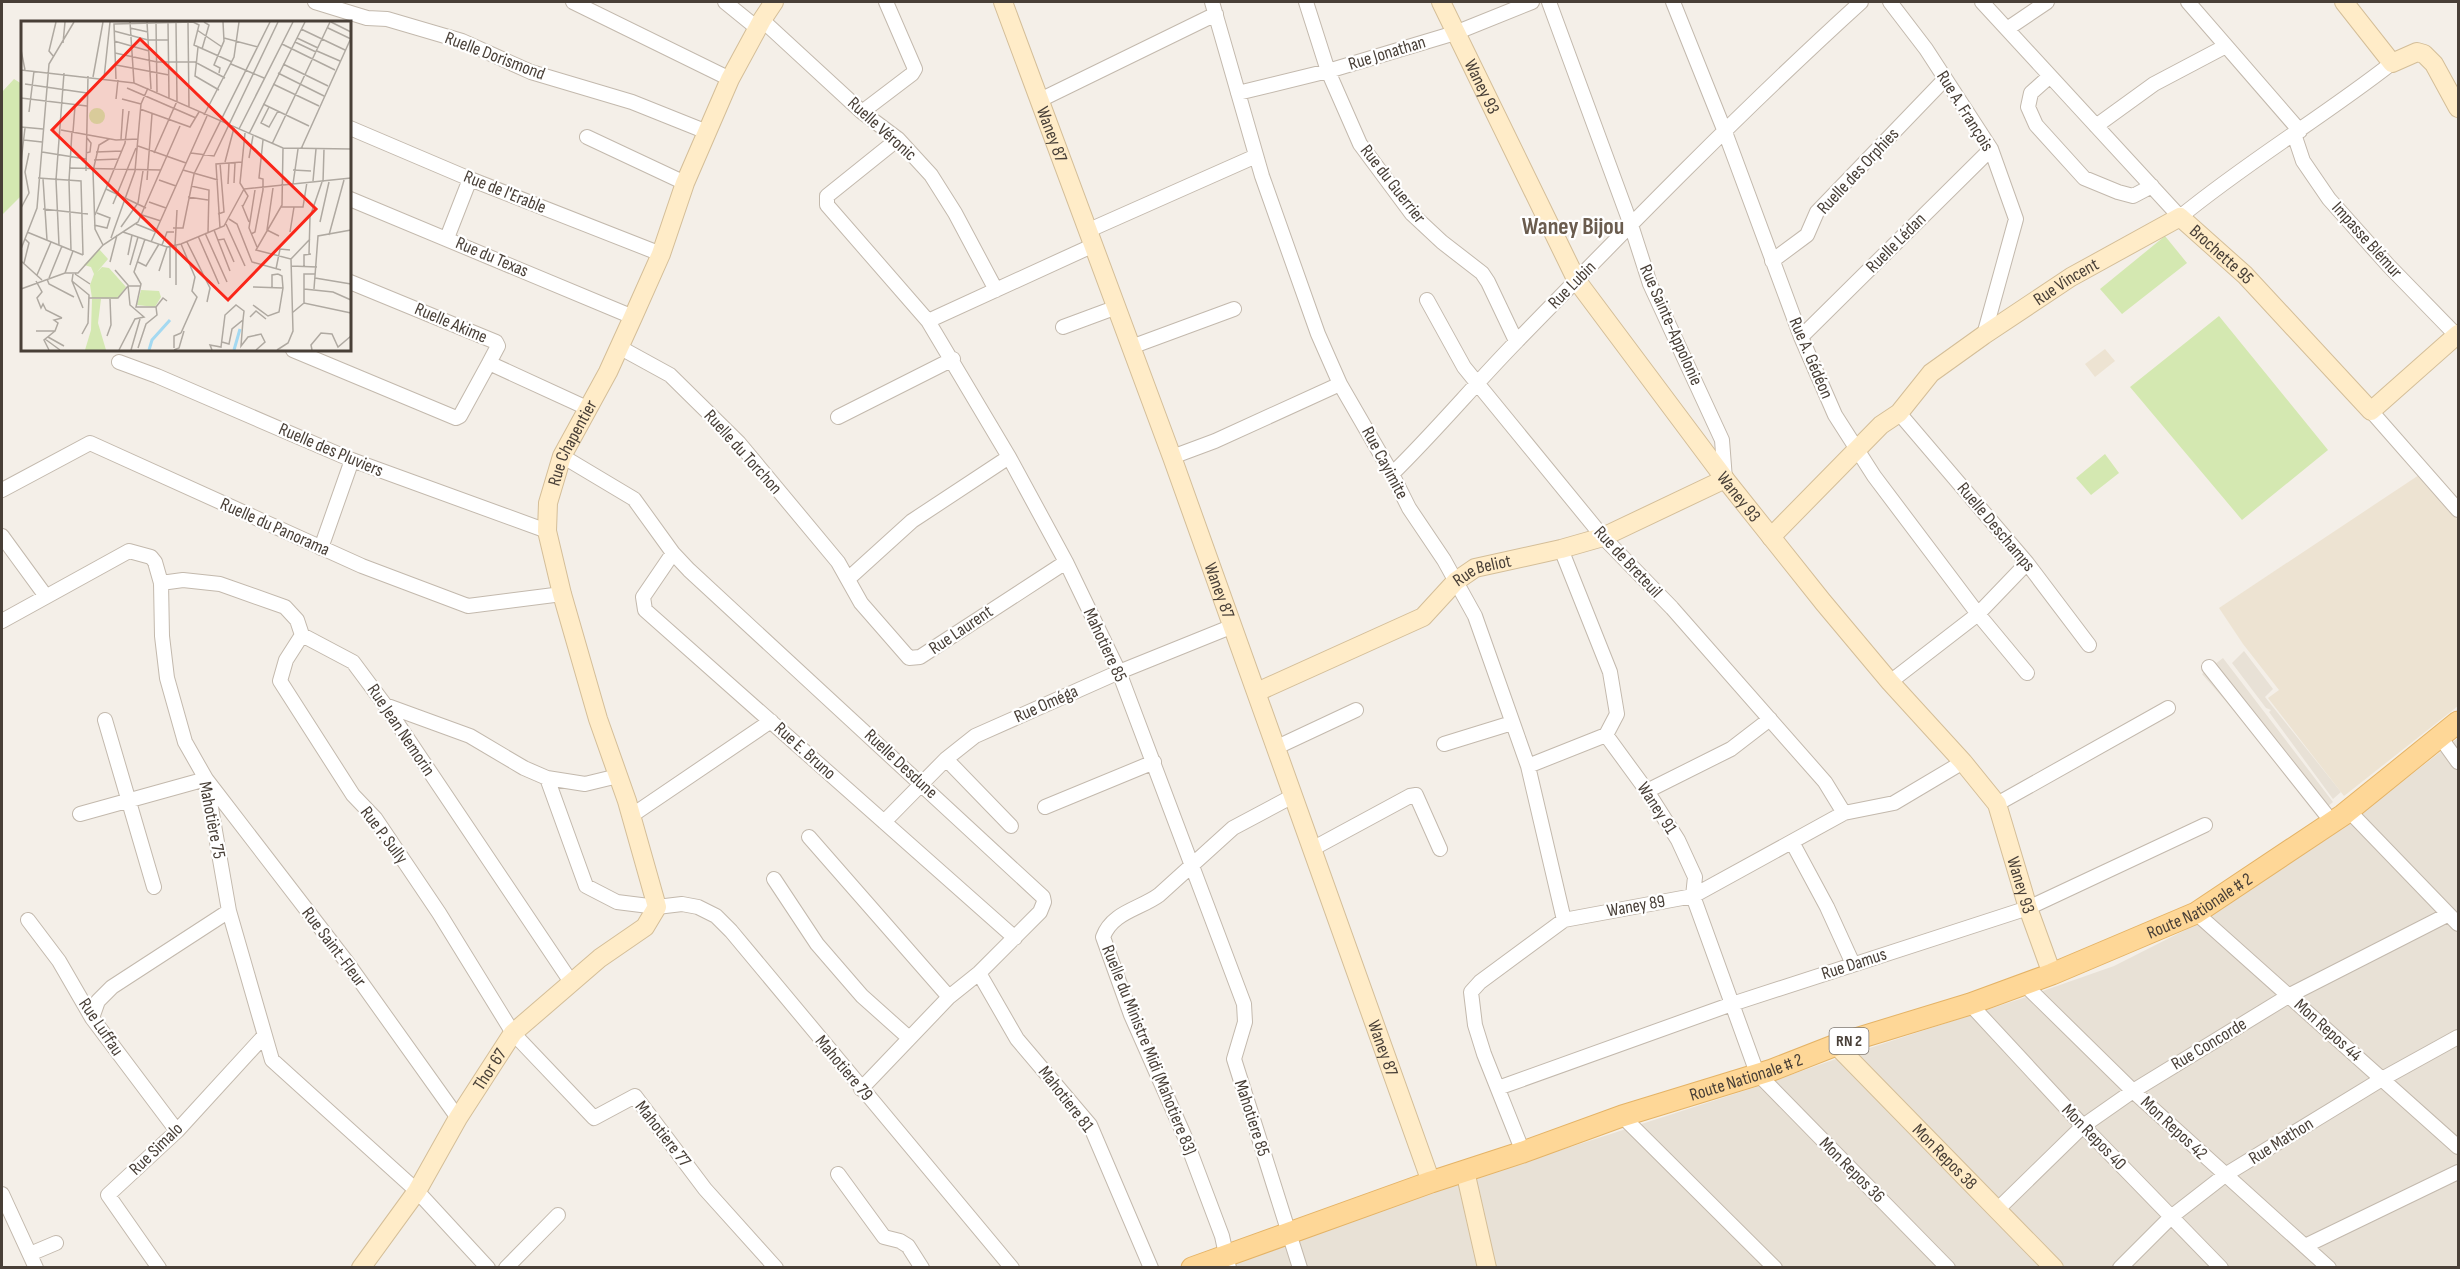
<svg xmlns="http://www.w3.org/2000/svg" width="2460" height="1269" viewBox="0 0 2460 1269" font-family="'Sofia Sans Condensed',sans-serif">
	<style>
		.residential { fill: #e8e1d6 }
		.education { fill: #ede3d2 }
		.green { fill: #d4e8b1 }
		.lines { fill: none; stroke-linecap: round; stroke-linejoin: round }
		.street-casing { stroke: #c3b9ad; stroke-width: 16 }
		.secondary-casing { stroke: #d4be98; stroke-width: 20 }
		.primary-casing { stroke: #e4b366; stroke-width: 23 }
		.street { stroke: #fff; stroke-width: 14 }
		.secondary { stroke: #ffecc8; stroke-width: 18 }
		.primary { stroke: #fed797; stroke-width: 21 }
		.labels { text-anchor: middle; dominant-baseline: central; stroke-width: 4.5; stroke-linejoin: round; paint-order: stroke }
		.shield { fill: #fff; stroke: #7f7973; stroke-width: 1.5 }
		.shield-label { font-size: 16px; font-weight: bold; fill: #483f37 }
		.street-label { font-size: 18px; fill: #483f37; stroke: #fff }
		.district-label { font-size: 24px; font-weight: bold; fill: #6a5c4e; stroke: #fff }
		.inset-river { fill: none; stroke: #a4d9f1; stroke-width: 3 }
		.inset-road { fill: none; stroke: #afa9a1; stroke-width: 1.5 }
		.view { fill: #fa2619; fill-opacity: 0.15; stroke: #fa2619; stroke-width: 3 }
		.inset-edge { fill: none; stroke: #483f37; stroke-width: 3 }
	</style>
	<rect width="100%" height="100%" fill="#f4efe8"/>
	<!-- residential -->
	<path class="residential" d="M2244 651 2273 689 2265 697 2341 792 2333 799 2269 712 2271 710 2266 708 2232 663Z
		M2223 658 2333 802 2322 811 2202 674Z
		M2458 738V1267L1217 1268 1391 1205 1759 1086 1833 1060 2023 998 2114 966 2201 922 2342 829Z"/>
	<!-- education -->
	<path class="education" d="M2105 349 2115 361 2095 377 2085 364Z
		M2419 475 2458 520V706L2344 796 2268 698 2279 690 2243 644 2219 608Z"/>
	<!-- green -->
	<path class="green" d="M14 79 22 84V195L2 215V92Z
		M2165 236 2187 263 2122 314 2100 289Z
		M2219 316 2328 450 2242 520 2130 387Z
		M2105 454 2119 473 2091 495 2076 478Z"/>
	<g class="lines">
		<!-- street casing -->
		<g class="street-casing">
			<path id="street" d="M315 2 367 18 387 19 462 41 531 72 632 102 707 132
				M573 2 730 79
				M725 2 757 28
				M1212 2 1262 176 1318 334 1340 384 1392 474 1409 508 1444 560 1475 616 1528 766 1564 920
				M1306 2 1328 71 1360 144 1412 214 1442 242 1482 273 1488 282 1516 341
				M1549 2 1631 225 1650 284 1722 440 1725 479
				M1673 2 1725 132 1801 337 1835 415 1874 476 1978 614 2027 673
				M1890 2 1926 49 1991 149 2016 219 1984 335
				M1982 2 2180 217C2248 161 2323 117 2392 63
				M2188 2 2300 131
				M762 20 862 112 898 139 931 175 955 213 996 290
				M2007 29 2047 2
				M2050 76 2031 93 2028 107 2036 125 2084 178 2118 192 2133 196 2152 186
				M1238 93 1328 71 1455 33 1532 2
				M1040 100 1216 14
				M862 112 912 74 915 69 886 2
				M2096 126 2154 84 2226 46
				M350 128 470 179 661 254
				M2294 134 2303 161 2329 199 2388 265 2457 336
				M587 137 685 183
				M898 139 827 196V205L928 321 1009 457 1066 562 1119 672 1244 1004 1245 1022 1234 1059 1300 1268
				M350 199 633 317
				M1087 231 1256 156
				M447 238 470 179
				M1772 261 1807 235 1817 212 1945 79
				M350 282 496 342 498 346 489 363 587 408
				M1427 300 1464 367 1477 383 1603 537 1672 608 1825 782 1844 813
				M928 321 1094 245
				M1063 327 1117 307
				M1801 337 1991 149
				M619 347 670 375 739 443 838 562 861 603 909 658 920 657 1066 562
				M1131 347 1234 309
				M293 350 456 418 460 416 489 363
				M119 362 157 376 352 460 547 531
				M2371 411 2458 510
				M1899 413 2027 563 2089 645
				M838 417 953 359
				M562 456 634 499 673 553 689 570 1043 897 1044 902 1040 912 979 973 949 997 861 1089
				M1172 457 1215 441 1340 384
				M1392 474C1436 431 1474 385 1517 341 1629 226 1742 110 1861 2
				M2 490 90 443 362 566 468 606 562 594
				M2 536 45 595
				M321 548 352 460
				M1561 549 1610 672 1617 714 1606 735 1647 791 1678 840 1695 877 1693 896 1757 1073 1948 1268
				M673 553 643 597 645 610 1015 938
				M848 579 912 521 1009 457
				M161 583 183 580 220 584 285 607 297 620 302 635 353 662 385 705 571 982
				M2 621 129 551 151 557 155 562 161 583 162 636 167 678 185 742 206 779 229 911 272 1060 417 1191 488 1268
				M302 635 286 660 280 681 353 795 375 818 439 913 513 1033 594 1118 635 1096 705 1189 776 1268
				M2209 667 2332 822
				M1890 682 1978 614 2027 563
				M385 705 470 736 524 768 547 778 585 784 618 776
				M105 720 154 887
				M2440 737 2458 762
				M1444 744 1512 723
				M1275 748 1356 710
				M946 759 1011 826
				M1528 766 1606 735
				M547 778 586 886 617 902 657 907 682 904 698 907 716 916 731 931 1012 1268
				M1647 791 1731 749 1770 719
				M1997 804 2168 708
				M1045 807 1154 762
				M2348 810 2458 924
				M80 814 206 779 346 961 458 1118
				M631 816 771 721
				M884 822 946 759 975 736 1119 672 1233 626
				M809 837 949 997
				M1792 842 1827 907 1853 964
				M1312 849 1410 796 1416 795 1440 849
				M774 879 817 944 862 996 909 1038
				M2196 913 2458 1147
				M28 920 59 961 92 1018 177 1131
				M979 973 1017 1039 1090 1125 1151 1268
				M2024 984 2133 1091 2329 1268
				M1970 1004 2083 1126 2221 1268
				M92 1018 98 1001 112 987 229 911
				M1498 1088 1732 1004 2028 908 2205 825
				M1622 1116 1775 1268
				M1523 1152 1484 1054 1475 1025 1471 992 1480 982 1564 920 1693 896 1844 813 1894 803 1963 762
				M838 1174 884 1237 900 1241 908 1246 922 1268
				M2 1194 36 1268
				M1997 1210 2083 1126 2133 1091 2290 995 2447 915
				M2305 1246 2458 1172
				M30 1254 56 1243
				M159 1268 108 1195 177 1131 264 1036
				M506 1268 558 1215
				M1229 1268 1222 1236 1184 1135 1131 1015 1103 937C1112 912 1140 909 1159 895L1233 828 1293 796
				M2120 1268 2171 1217 2225 1175 2382 1079 2458 1037"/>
		</g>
		<!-- secondary casing -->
		<g class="secondary-casing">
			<g id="secondary">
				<path id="s1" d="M1003 2 1172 457 1431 1182"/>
				<path id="s2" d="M1441 2 1577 281 1725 479 1823 602 1890 682 1963 762 1997 804 2028 908 2052 974"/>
				<path d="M2344 2 2392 63 2417 52 2424 54 2434 64 2458 108"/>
				<path id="s3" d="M1771 537 1881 425 1899 413 1931 373 1984 335 2071 277 2180 217 2245 275 2371 411 2458 334"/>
				<path id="s4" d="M1257 692 1423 617 1456 581 1475 568 1561 549 1603 537 1725 479"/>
				<path id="s5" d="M1836 1045 2054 1268"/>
				<path d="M1465 1171 1487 1268"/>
				<path id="s6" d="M361 1268 417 1191 458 1118 513 1033 600 958 645 927 657 907 627 801 598 719 562 594 547 531 548 503 562 456 608 372 633 317 661 254 685 183 730 79 762 20 774 2"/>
			</g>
		</g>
		<!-- primary casing -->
		<g class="primary-casing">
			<g id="primary">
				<path id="s7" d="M1192 1268 1431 1182 1523 1152 1622 1116 1772 1070 1836 1045 1970 1004 2052 974 2196 913 2343 815 2458 722"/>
			</g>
		</g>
		<!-- street -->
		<use href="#street" class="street"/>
		<!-- secondary -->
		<use href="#secondary" class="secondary"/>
		<!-- primary -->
		<use href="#primary" class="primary"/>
	</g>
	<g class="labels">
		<!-- shield labels -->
		<rect class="shield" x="1829.5" y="1028" width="39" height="26" rx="4.5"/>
		<g class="shield-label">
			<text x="1849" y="1041">RN 2</text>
		</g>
		<!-- street labels -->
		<g class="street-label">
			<text transform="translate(1387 53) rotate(-17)">Rue Jonathan</text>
			<text transform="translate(495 56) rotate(21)">Ruelle Dorismond</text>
			<text stroke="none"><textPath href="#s2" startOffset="94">Waney 93</textPath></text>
			<text transform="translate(1965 111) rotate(58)">Rue A. François</text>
			<text transform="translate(882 129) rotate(42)">Ruelle Véronic</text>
			<text stroke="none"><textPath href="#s1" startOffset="141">Waney 87</textPath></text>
			<text transform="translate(1858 171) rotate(-47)">Ruelle des Orphies</text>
			<text transform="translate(1393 184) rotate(52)">Rue du Guerrier</text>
			<text transform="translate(505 192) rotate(22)">Rue de l'Erable</text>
			<text transform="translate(2367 240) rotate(48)">Impasse Blémur</text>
			<text transform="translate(1896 243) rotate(-45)">Ruelle Lédan</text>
			<text stroke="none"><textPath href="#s3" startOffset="580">Brochette 95</textPath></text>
			<text transform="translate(492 257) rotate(23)">Rue du Texas</text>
			<text stroke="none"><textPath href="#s3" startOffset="393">Rue Vincent</textPath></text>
			<text transform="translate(1572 285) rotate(-45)">Rue Lubin</text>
			<text transform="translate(451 323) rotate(23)">Ruelle Akime</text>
			<text transform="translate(1671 325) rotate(66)">Rue Sainte-Appolonie</text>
			<text transform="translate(1811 358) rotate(67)">Rue A. Gédéon</text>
			<text stroke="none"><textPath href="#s6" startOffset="958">Rue Chapentier</textPath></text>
			<text transform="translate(331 450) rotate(23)">Ruelle des Pluviers</text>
			<text transform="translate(743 452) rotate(48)">Ruelle du Torchon</text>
			<text transform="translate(1385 463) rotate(62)">Rue Cayimite</text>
			<text stroke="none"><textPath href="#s2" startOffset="580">Waney 93</textPath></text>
			<text transform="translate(275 527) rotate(24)">Ruelle du Panorama</text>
			<text transform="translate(1996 527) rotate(50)">Ruelle Deschamps</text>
			<text transform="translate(1628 562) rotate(47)">Rue de Breteuil</text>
			<text stroke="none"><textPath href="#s4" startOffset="260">Rue Beliot</textPath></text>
			<text stroke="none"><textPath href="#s1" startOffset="627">Waney 87</textPath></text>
			<text transform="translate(961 630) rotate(-34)">Rue Laurent</text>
			<text transform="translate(1105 645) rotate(65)">Mahotiere 85</text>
			<text transform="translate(1046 704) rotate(-24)">Rue Oméga</text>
			<text transform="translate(401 730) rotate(56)">Rue Jean Nemorin</text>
			<text transform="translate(805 751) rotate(42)">Rue E. Bruno</text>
			<text transform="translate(901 764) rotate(43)">Ruelle Desdune</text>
			<text transform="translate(1657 808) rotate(57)">Waney 91</text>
			<text transform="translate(212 820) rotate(79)">Mahotière 75</text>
			<text transform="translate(384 835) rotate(53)">Rue P. Sully</text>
			<text stroke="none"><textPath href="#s2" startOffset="1066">Waney 93</textPath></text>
			<text stroke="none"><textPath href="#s7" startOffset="1072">Route Nationale # 2</textPath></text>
			<text transform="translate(1636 906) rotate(-10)">Waney 89</text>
			<text transform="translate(334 947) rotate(53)">Rue Saint-Fleur</text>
			<text transform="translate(1854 964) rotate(-18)">Rue Damus</text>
			<text transform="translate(101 1027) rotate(56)">Rue Luffau</text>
			<text transform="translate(2328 1030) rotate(42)">Mon Repos 44</text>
			<text transform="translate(2209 1044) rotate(-31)">Rue Concorde</text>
			<text stroke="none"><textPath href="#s1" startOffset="1113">Waney 87</textPath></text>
			<text transform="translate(1149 1050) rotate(68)">Ruelle du Ministre Midi (Mahotiere 83)</text>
			<text transform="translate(844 1068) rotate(50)">Mahotiere 79</text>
			<text stroke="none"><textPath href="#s6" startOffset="237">Thor 67</textPath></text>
			<text stroke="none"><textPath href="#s7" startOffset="586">Route Nationale # 2</textPath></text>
			<text transform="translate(1066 1099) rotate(52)">Mahotiere 81</text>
			<text transform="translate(1252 1118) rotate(72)">Mahotiere 85</text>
			<text transform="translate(2174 1128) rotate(43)">Mon Repos 42</text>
			<text transform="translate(663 1134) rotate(52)">Mahotiere 77</text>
			<text transform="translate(2094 1137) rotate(46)">Mon Repos 40</text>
			<text transform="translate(2281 1141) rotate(-32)">Rue Mathon</text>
			<text transform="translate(156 1149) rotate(-44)">Rue Simalo</text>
			<text stroke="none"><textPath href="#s5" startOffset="156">Mon Repos 38</textPath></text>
			<text transform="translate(1852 1170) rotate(45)">Mon Repos 36</text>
		</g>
		<!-- district labels -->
		<g class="district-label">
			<text x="1573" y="226">Waney Bijou</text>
		</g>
	</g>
	<!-- overview -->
	<g transform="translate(21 21)">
		<rect width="330" height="330" fill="#f4efe8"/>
		<path d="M68 95a8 8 0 1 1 16 0a8 8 0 1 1-16 0ZM78 228 87 238 76 251 81 246 88 247 105 266 96 278 71 277 69 264 73 253 70 246 63 244ZM120 269 138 270 140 276 134 286 116 284ZM71 278H80L77 302 85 329H64L70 309Z" fill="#d4e8b1"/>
		<path class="inset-river" d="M128 329 131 319 149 299M213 329 219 308"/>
		<path class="inset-road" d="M109 1 113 62M126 1 130 68M135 1 136 71M147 1 148 77M172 1 178 4 173 24 211 41M310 1 330 11M167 2 168 87M109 7 127 11M307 7 330 18M280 8 324 29M176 9 201 26M93 10 127 19H147M203 17 237 26M276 17 297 27M93 20 128 30M274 21 295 31M42 22 44 1M261 23 314 49M177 26 174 55 198 69M181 28 188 4 183 1M0 29 4 49M296 30 319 40M94 32 136 41H174L204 57M33 36 28 30 35 1M210 43 243 57M262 43 307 65M95 44 148 54M0 49 113 62 262 127 330 128M198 52 199 47 193 44 203 20 202 1M257 52 303 75M72 56 82 1M83 57 89 1M95 58 93 3 172 1M4 63 66 72M252 63 298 85M106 67 175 97M0 77 66 85M95 78 97 59M101 78 120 83M242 83 288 105M248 86 240 102 248 106 257 90M119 88 169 106 178 91M8 91 13 50M183 94 213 36 218 1M0 106 22 108M218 108 272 1M40 109 95 119 117 118M52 111 54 85M228 113 284 1M100 118 102 88M3 119 21 121M251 123 309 1M117 125 165 142M280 128 330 17M21 131 65 138M75 131 101 130M65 132 69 131 70 122 66 117M133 132 156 80 155 2M170 132 193 135 257 1M228 137 232 115M73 139 98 138M0 141 4 107M204 141 213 107M48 147 140 149M162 149 197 159M272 149 290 150M65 150 67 55M17 157 60 160 62 234M22 158 26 219M126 159 131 93M138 159 155 165M292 160 295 128M302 161 303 128M213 162 214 142M207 163 208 142M272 163 277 128M170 165 188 169 187 211M252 167 246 209 258 215M85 168 125 187M223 168 330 157M234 169 228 207 236 226M167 176 187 179M128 181 145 187M92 183 115 127M221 184 228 201M222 185 227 175 219 162 224 112M260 186H282L286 161M0 187 8 172 4 151 8 132M22 188 67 193M197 193 203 191 199 142M74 194 104 122 108 90M121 194 140 200M208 198 216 203 231 241 260 249M299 201 308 161M115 203 135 211M205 203 224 245M73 204 86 207 89 197 76 192M100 206 117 182 122 150M152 207H162L173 153 249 1M199 207 195 143 221 141M193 209 209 250M6 211 62 234M102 211 146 226 160 223 203 205 223 168M269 211 273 186M184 212 206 261M230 213 234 211 242 169V158L238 157 242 119M308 214 323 159M177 215 198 263M90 217 114 150 120 83 127 67M124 218 113 251 120 263 115 286H135L142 277 146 280M197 219 203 218 213 241M130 221 186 95M166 221 189 267 186 281M160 223 174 256 171 270 176 276 160 312M38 224 35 159 43 52M82 224 74 208 72 150 78 124 88 118M141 224 146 211H153M154 225 156 189M149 226V257M0 228 16 187 28 43 53 1M50 229 48 160 51 110M288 233 289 196 301 161M107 234 111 214M270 238 289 218M0 240 21 259M89 241 96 214M117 241 125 245 138 223M3 242 8 222 4 218M109 244 117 216M270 245 296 246M283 246V234L290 233M255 248 259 228 269 229M94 249 107 264 109 284 123 296 114 298 98 329M138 250 146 226M44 252 52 230M52 253 51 260 68 274 67 302 61 313M54 253 69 263M16 254 30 221M28 257 41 225M294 257 330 263M26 258 28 263 53 276M15 260 21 271 16 277 20 287 22 283 25 289 41 297M51 260 62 287M155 264V225M232 266 262 267M251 267V254L257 253M0 268 44 252H57L82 224 117 201 159 105M283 268 312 271 330 279M293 268 297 215 330 209M68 277H97L107 265H119M283 282V253H294M232 284 247 295 258 291 262 267 261 255 257 253M271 292 283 282 330 292M229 296 235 290 245 298M15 310H34L37 302 33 299 41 297M86 315 90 304 89 278M27 316 43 325M24 318 39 329M201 321 208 323 211 308 222 299 220 325 227 316 240 313 244 321 235 329M117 327 125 303 136 294 135 286M153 327V315L160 312M28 329 23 319 34 310M110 329 119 298M153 329 158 327 163 310M191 329 189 324 200 326 204 294 215 284 223 290 222 299M256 329 267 322 272 310 270 238 235 229 261 184 262 127M291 329 290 324 300 312 311 313 317 326 330 315"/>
		<path class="view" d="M119 18 295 188 207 279 31 109Z"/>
		<rect width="330" height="330" class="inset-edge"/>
	</g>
	<!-- border -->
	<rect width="2460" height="1269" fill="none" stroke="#483f37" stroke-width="6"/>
</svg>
